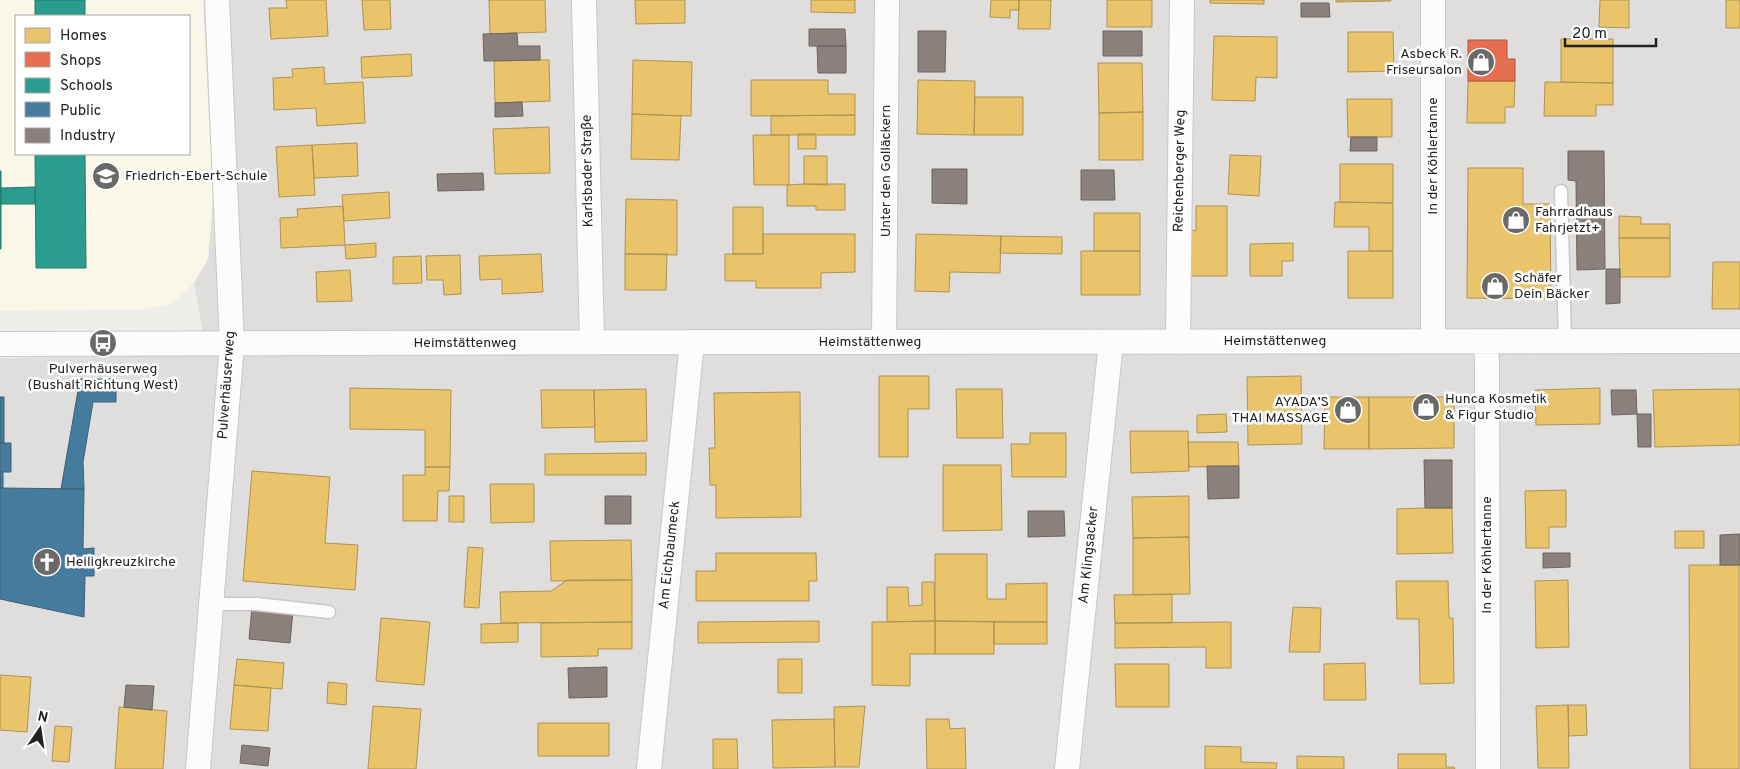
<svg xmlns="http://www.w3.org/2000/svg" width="1740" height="769" viewBox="0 0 1740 769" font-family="Overpass,sans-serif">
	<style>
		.residential { fill: #dfdedc }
		.education { fill: #f8f7e8; fill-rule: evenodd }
		.religious { fill: #dededc }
		.parking { fill: #e0dfde }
		.homes { fill: #e9c46a; stroke: #ad9354 }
		.shops { fill: #e76f51; stroke: #ac5843 }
		.schools { fill: #2a9d8f; stroke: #28786e }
		.public { fill: #457b9d; stroke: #3a6078 }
		.industry { fill: #8a817c; stroke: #6b6461 }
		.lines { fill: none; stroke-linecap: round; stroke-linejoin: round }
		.service-casing { stroke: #c9c8c7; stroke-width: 15 }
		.minor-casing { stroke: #c9c8c7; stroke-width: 26 }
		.service { stroke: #fdfcfc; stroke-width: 12 }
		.minor { stroke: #fdfcfc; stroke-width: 24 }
		.labels { text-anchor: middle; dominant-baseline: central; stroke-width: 5; stroke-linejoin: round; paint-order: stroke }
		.poi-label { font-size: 14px; fill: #222; stroke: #fff; text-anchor: start }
		.street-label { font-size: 14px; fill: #222; stroke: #fff }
	</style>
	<rect width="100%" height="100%" fill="#f0eeeb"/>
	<!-- residential -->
	<path class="residential" d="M203 0H1740V769H0V660L185 676 207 356 194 283 208 259 213 198Z"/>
	<!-- education -->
	<path class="education" d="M0 0H203L213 198 208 259 194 283 172 304 143 309 0 311ZM16 16H189V154H16Z"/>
	<!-- religious -->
	<path class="religious" d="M207 355 185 676 0 660V358Z"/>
	<!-- parking -->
	<path class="parking" d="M1688 156H1740V205L1687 204Z
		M1606 269V308H1578L1577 270Z
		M85 588H191L186 676 77 667 75 615 84 617Z"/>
	<!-- homes -->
	<path class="homes" d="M286 0H326L328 36 271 39 269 8H287Z
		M362 0H390L391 29 364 30Z
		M489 0H545L546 32 490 34Z
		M635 0H685V23L636 24Z
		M811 0H855V13L811 12Z
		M991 0H1019V10H1010V18L990 17Z
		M1019 0H1051L1050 29H1018Z
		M1107 0H1152V27H1107Z
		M1210 0H1264V4L1210 3Z
		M1336 0H1391V1L1336 2Z
		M1600 0H1629V28L1599 27Z
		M1726 0H1740V28H1726Z
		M1348 32H1393L1394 71 1348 72Z
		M1214 36 1277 37V78L1256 77 1255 101 1212 100Z
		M1561 39H1613V83L1561 82Z
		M411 54 412 76 362 78 361 57Z
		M540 60H549L550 101 495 103 494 61Z
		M633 60 692 62 691 116 632 114Z
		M1098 63H1142L1143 112 1099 113Z
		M324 67 325 84 363 82 365 123 317 126 316 108 274 110 273 78 293 77 292 69Z
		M751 80H828V94H855V115L751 116Z
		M918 80 975 81 974 135 917 134Z
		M1468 81H1515L1514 107H1505V123H1467Z
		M1545 82 1613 83V105H1596V116H1544Z
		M975 97H1023V135H974Z
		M1347 99H1392V137H1348Z
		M1143 112V160H1099V113Z
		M632 114 681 116 679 160 631 159Z
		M855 115V135H771V116Z
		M549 127 550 173 495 174 493 129Z
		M798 134H816V149H798Z
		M753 135H789V185H754Z
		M357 143 358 176 314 178 312 145Z
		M312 145 315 195 279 197 276 147Z
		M1230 155 1261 156 1259 196 1228 194Z
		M804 156H827V185L804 184Z
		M1340 164H1393V203L1340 202Z
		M1468 168H1523V204H1550L1551 299 1467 298Z
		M804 184H845V210H816V206H787V185Z
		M389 192 390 218 344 221 342 195Z
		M626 199 677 200V255L625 254Z
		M1335 202 1393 203V251H1369V227H1334Z
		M343 206 345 245 281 248 280 218 298 217 297 209Z
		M1196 206H1227V276H1190V230L1196 231Z
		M733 207H763V254H733Z
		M1094 213H1140V251H1094Z
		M1619 216 1641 217V224H1670V238H1619Z
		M763 234H855V272L821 273V288H756V281H725V254H763Z
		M916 234 1001 236 1000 273 950 272 949 292 915 291Z
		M1001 236 1062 237V254L1000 253Z
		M1619 238H1670V277H1620Z
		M376 243V257L346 259 345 245Z
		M1293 243V261H1282V276H1250V244Z
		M1081 251H1140V295H1081Z
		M1348 251H1393V298H1348Z
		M541 254 543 292 502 294V279L480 280 479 256Z
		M625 254H667L666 290H625Z
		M460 255 461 294 444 295 443 280H427L426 256Z
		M421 256 422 283 393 284V257Z
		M1713 262H1740V309H1712Z
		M350 270 352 301 317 302 316 272Z
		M879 376H929V409H908V457H879Z
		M1301 376 1302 444 1248 445 1247 377Z
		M350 388 451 390 450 467H425V430L350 429Z
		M1600 388V424L1536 425 1535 390Z
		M646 389 647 441 595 442 594 390Z
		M956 389H1002L1003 438H957Z
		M1740 389V445L1655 447 1653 390Z
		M541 390H594L595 427 542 428Z
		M800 392 801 517 716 518V485H710L709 448H715L714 393Z
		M1325 397H1369V449H1324Z
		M1369 397H1454V448L1369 449Z
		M1226 414 1227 432 1197 433V415Z
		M1130 431H1188L1189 471 1131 473Z
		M1030 433H1066V477H1012L1011 444H1030Z
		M1188 442H1238L1239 466 1189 467Z
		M646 453V475H545V454Z
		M943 465H1001L1002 530 943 531Z
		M425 467H450L449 491H438L437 521H403V475H425Z
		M252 471 330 477 325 543 358 545 355 590 243 581Z
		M490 484H534V522L491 523Z
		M1566 490V527H1549V548H1526L1525 491Z
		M449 496H464V522H449Z
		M1189 496V537L1133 538 1132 497Z
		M1425 508H1452L1453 553 1397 554V509Z
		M1675 531H1704V548H1675Z
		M1189 537 1190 594 1133 595V538Z
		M631 540 632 580 551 581 550 541Z
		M468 547 483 548 479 608 464 607Z
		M716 553H816L817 581H809V601H696V571H716Z
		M935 554H987V599H1006V584L1047 583V622L935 621Z
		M1689 565H1739V769H1690Z
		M567 580H632V622L501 623 500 592 551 591Z
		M1568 580 1569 647 1536 648 1535 581Z
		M1396 581H1448L1449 618H1453L1454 683 1420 684 1419 619H1397Z
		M922 582H934L935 621 887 622V587H908L909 606 922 605Z
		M1172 594V623H1115L1114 595Z
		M1293 607 1321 608 1320 652H1289Z
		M381 618 430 622 424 685 376 681Z
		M819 621V642L698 643V622Z
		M935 621 994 622V654H935Z
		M935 621V654H910V686L872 685V622Z
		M632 622V649H598V656L541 657V623Z
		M994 622H1047V644H994Z
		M1231 622V668H1206V647L1115 648V623Z
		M518 623V642L481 643V624Z
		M237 659 284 663 282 689 234 685Z
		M778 659H802V693H778Z
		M1365 663 1366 700H1324V664Z
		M1115 664H1169V707H1116Z
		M0 675 31 677 27 732 0 730Z
		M328 682 347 684 346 705 327 703Z
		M234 685 271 688 268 731 230 729Z
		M1568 705H1586L1587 735 1569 736Z
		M1568 705 1569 768H1538L1536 706Z
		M373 706 421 709 416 769H368Z
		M865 706 859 767H835L834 707Z
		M119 707 167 711 163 769H115Z
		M834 719 835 767 773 768 772 720Z
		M926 719H949L950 729 965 728 966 769H927Z
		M538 723H609V756H538Z
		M55 726 72 727 69 762 52 761Z
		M713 739H737L738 769H713Z
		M1205 746 1241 747V762L1277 763 1276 769H1205Z
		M1398 754H1446V767H1454L1455 769H1398Z
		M1297 756 1344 757V769H1297Z"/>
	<!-- shops -->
	<path class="shops" d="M1468 40H1507V59H1515V81H1468Z"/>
	<!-- schools -->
	<path class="schools" d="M35 0H85V16H35Z
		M35 154H85L86 268H36Z
		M0 171H1V249H0Z
		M35 187V204H1V188Z"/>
	<!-- public -->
	<path class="public" d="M80 379H116V402H93L83 462 84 489H61Z
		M0 397H4V443H0Z
		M0 443H11V472H3V488H0Z
		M0 488 84 489 83 549 94 548V576H85L84 617 0 599Z"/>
	<!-- industry -->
	<path class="industry" d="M1301 3H1329L1330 17H1301Z
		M809 29H845L846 46H809Z
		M918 31H946L945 72H918Z
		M1103 31H1142V56H1103Z
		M517 33 518 46H540V60L484 61 483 34Z
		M817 46H846V73H818Z
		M522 102 523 116 495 117V103Z
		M1351 137H1377V151H1350Z
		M1568 151H1604L1605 269 1577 270 1576 181 1568 180Z
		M932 169H967V204L932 203Z
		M1081 170H1114L1115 200H1081Z
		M483 173 484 190 438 191 437 174Z
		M1606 269H1620V303L1606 304Z
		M1611 390H1636L1637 414 1612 415Z
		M1637 414H1651V447H1638Z
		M1424 460H1452V508H1425Z
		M1207 466H1239V498L1208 499Z
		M605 496H631V524H605Z
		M1028 511H1064L1065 536 1028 537Z
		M1740 534V565H1720V535Z
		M1543 553H1570V567L1543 568Z
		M252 607 293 611 290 643 249 639Z
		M607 667V697L569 698 568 668Z
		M126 685 154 686 152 710 124 707Z
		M242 745 270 748 268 766 240 763Z"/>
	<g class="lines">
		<!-- service casing -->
		<g class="service-casing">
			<path id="service" d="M1561 191 1565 341
				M211 604H257L329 612"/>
		</g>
		<!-- minor casing -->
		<g class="minor-casing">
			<path id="minor" d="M584 0 592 343
				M1433 0V341
				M884 342 887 0
				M1178 342 1182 0
				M1486 342 1487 365 1488 769
				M0 344 692 342 1740 341
				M198 769 232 343 217 0
				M649 769 692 342
				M1067 769 1111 342"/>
		</g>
		<!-- service -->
		<use href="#service" class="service"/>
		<!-- minor -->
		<use href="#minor" class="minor"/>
	</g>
	<!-- icons -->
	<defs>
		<g id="shop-disc" transform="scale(1.4375)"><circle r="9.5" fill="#6a6968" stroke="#fff"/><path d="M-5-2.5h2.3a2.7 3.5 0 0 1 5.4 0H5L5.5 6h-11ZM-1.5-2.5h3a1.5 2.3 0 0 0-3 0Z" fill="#fff"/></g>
		<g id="school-disc" transform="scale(1.4375)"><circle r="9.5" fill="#6a6968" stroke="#fff"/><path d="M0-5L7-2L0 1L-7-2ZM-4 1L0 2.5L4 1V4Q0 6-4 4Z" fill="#fff"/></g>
		<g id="bus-disc" transform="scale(1.4375)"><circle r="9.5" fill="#6a6968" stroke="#fff"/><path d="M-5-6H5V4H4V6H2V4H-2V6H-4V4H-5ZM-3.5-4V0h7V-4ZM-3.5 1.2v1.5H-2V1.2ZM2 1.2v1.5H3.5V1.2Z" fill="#fff"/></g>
		<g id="church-disc" transform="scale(1.4375)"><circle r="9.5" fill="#6a6968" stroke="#fff"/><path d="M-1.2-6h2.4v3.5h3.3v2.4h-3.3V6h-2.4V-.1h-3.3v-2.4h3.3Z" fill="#fff"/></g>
	</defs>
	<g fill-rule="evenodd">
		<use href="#shop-disc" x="1481" y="62"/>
		<use href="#school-disc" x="106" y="176"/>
		<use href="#shop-disc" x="1516" y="220"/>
		<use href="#shop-disc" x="1495" y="286"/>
		<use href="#bus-disc" x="103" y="343"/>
		<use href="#shop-disc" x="1426" y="407"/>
		<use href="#shop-disc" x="1348" y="410"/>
		<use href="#church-disc" x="47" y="562"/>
	</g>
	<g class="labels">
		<!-- poi labels -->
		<g class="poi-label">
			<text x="1462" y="54" text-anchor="end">Asbeck R.<tspan x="1462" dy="16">Friseursalon</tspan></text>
			<text x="125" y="176">Friedrich-Ebert-Schule</text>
			<text x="1535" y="212">Fahrradhaus<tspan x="1535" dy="16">Fahrjetzt+</tspan></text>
			<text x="1514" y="278">Schäfer<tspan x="1514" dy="16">Dein Bäcker</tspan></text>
			<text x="103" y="369" text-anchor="middle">Pulverhäuserweg<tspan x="103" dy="16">(Bushalt Richtung West)</tspan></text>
			<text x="1445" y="399">Hunca Kosmetik<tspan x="1445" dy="16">&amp; Figur Studio</tspan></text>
			<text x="1329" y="402" text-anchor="end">AYADA’S<tspan x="1329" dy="16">THAI MASSAGE</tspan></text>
			<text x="66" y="562">Heiligkreuzkirche</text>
		</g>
		<!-- street labels -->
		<g class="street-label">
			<text transform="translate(1433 156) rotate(-90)">In der Köhlertanne</text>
			<text transform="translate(588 171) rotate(-91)">Karlsbader Straße</text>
			<text transform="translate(886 171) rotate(-90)">Unter den Golläckern</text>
			<text transform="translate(1180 171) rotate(-89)">Reichenberger Weg</text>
			<text x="1275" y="341">Heimstättenweg</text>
			<text x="870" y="342">Heimstättenweg</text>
			<text x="465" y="343">Heimstättenweg</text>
			<text transform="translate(227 385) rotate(-86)">Pulverhäuserweg</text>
			<text transform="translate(670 555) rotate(-84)">Am Eichbaumeck</text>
			<text transform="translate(1089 555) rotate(-84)">Am Klingsacker</text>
			<text transform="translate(1487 555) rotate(-90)">In der Köhlertanne</text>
		</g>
	</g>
	<!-- legend -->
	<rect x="15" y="15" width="175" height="140" fill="#ffffff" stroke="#a7a7a7"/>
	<rect x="25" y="28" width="25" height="15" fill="#e9c46a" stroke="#a7a7a7"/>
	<text x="60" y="40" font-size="15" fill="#222222">Homes</text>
	<rect x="25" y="52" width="25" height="15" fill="#e76f51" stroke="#a7a7a7"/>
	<text x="60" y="65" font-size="15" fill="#222222">Shops</text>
	<rect x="25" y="78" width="25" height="15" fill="#2a9d8f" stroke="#a7a7a7"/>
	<text x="60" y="90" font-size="15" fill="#222222">Schools</text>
	<rect x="25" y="102" width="25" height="15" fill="#457b9d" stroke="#a7a7a7"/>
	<text x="60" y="115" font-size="15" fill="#222222">Public</text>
	<rect x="25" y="128" width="25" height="15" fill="#8a817c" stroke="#a7a7a7"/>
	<text x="60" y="140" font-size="15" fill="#222222">Industry</text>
	<!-- north arrow -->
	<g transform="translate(40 729) rotate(13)" stroke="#ffffff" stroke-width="4" paint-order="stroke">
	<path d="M0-4L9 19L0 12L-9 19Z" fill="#222222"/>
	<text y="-8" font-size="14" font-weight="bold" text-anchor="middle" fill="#222222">N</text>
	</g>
	<!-- scale -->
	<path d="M1565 38v8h91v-8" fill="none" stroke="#222222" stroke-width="2.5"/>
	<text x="1572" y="38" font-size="15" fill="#222222" stroke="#ffffff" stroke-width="4" paint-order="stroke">20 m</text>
</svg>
